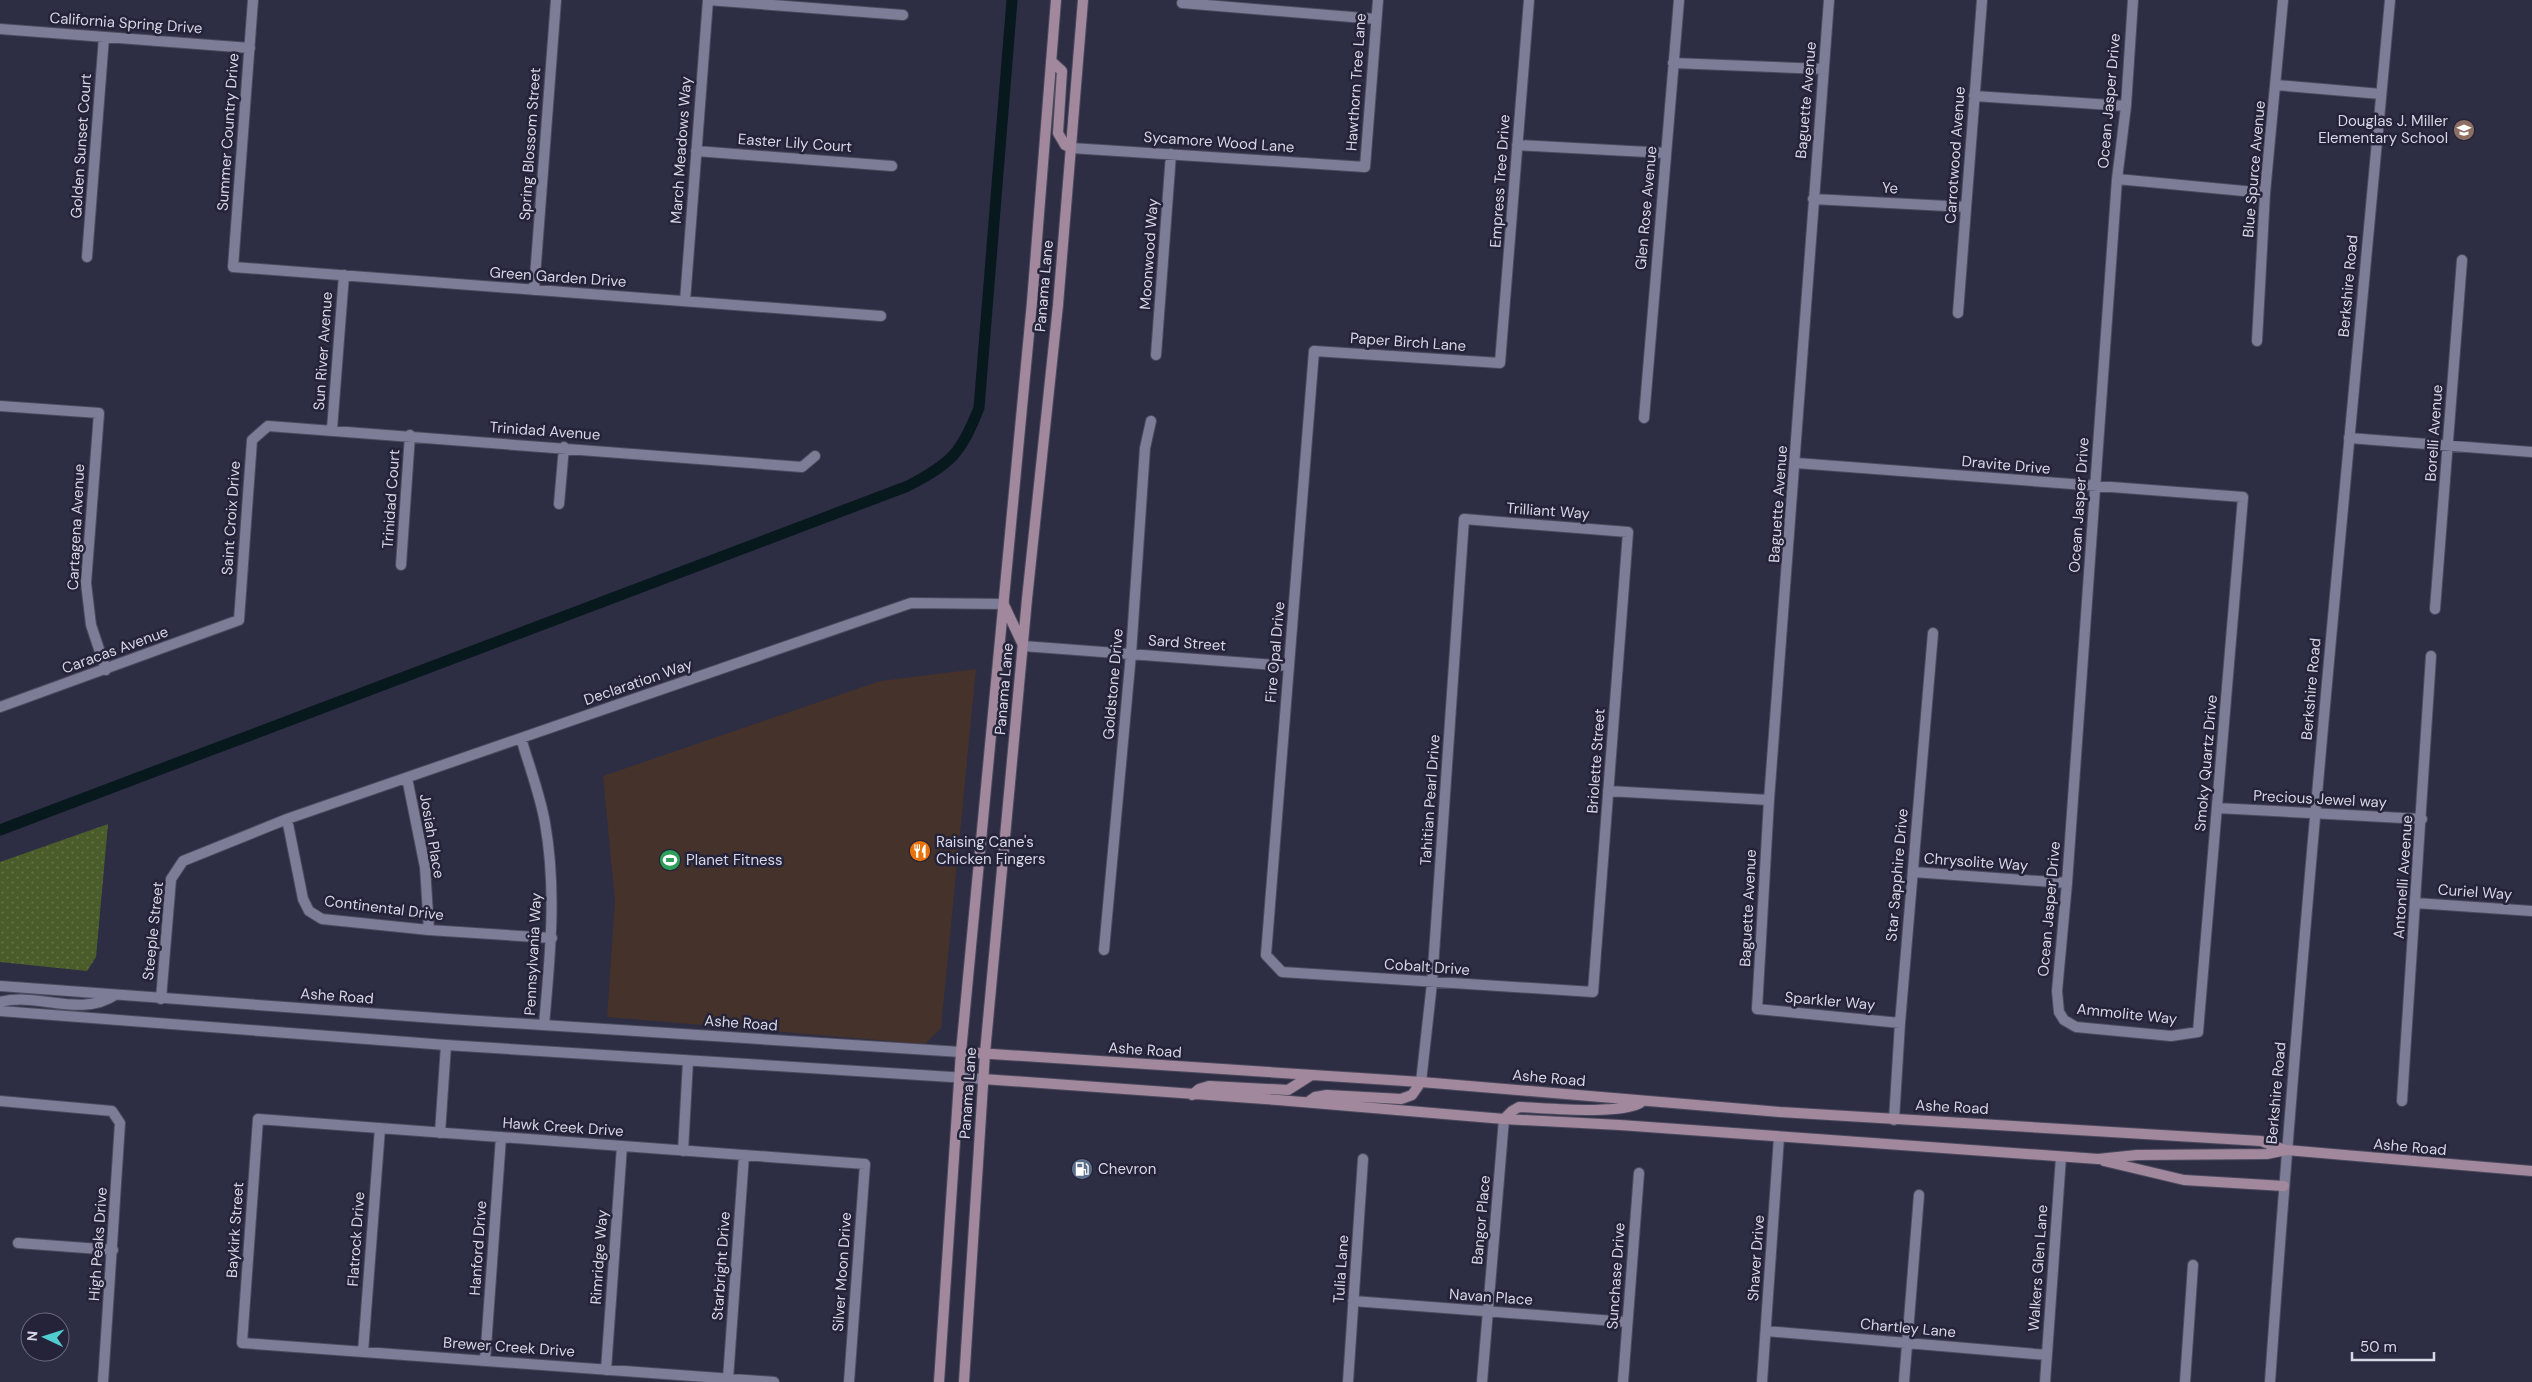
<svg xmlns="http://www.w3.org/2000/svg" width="2532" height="1382" viewBox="0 0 2532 1382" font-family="'DM Sans',sans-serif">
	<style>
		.commercial { fill: #45322b }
		.grass { fill: url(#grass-dots) }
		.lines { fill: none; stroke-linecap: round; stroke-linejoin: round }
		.canal { stroke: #08191e; stroke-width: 11 }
		.minor-casing { stroke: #4c4a5e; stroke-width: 12 }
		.tertiary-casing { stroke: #4c4a5e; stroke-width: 12 }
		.secondary-casing { stroke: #4c4a5e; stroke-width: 12 }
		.minor { stroke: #7d7d98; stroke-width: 10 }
		.tertiary { stroke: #7d7d98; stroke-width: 10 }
		.secondary { stroke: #a2889c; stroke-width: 10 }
		.labels { text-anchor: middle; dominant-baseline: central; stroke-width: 5; stroke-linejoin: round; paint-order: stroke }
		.street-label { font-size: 15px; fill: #d6d6e5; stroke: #242339 }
		.poi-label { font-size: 15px; fill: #d6d6e5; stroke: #242339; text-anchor: start }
	</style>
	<defs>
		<pattern id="grass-dots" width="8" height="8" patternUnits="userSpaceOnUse" patternTransform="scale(1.25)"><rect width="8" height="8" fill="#4a5c29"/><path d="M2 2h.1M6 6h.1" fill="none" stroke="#637348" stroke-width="1.8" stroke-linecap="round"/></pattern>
	</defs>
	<rect width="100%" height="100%" fill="#2d2d44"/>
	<!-- commercial -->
	<path class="commercial" d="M976 669 941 1028 925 1044 607 1017 615 901 603 776 880 681Z"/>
	<!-- grass -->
	<path class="grass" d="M108 824 96 957 87 971 0 962V862Z"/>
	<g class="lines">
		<!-- canal -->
		<path class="canal" d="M0 830 908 486C952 463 961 453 979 408L1012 0"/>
		<!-- minor casing -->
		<g class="minor-casing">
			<path id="minor" d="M253 0 233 267 881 316
				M708 0 903 15
				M1829 0 1769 800 1757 1009 1900 1023
				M1182 3 1376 19
				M0 29 250 48
				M1673 63 1823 69
				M2276 85 2381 94
				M1974 96 2126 106
				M1517 145 1666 153
				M1071 148 1365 167 1378 0
				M696 151 892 166
				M2117 179 2265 193
				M1813 199 1966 207
				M87 257 104 37
				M534 290 556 0
				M685 301 708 0
				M1958 313 1982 0
				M2257 341 2265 193 2283 0
				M1156 355 1171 154
				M0 406 99 413 86 583 91 625 106 670
				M1644 418 1679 0
				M332 429 344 275
				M2349 438 2532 452
				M1796 463 2243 497 2198 1032 2171 1036 2076 1027 2064 1020 2059 1012 2057 991 2067 883 2117 179 2126 106 2133 0
				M559 504 564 447
				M401 565 410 435
				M2435 609 2462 260
				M1023 646 1289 666
				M0 707 239 620 252 440 268 426 802 467 815 456
				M521 738C529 766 540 794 545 823 557 890 550 958 544 1025
				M407 778 425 867 429 930
				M1608 791 1769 800
				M2217 808 2422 819
				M287 819 303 899 309 911 322 919 429 930 552 938
				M1913 872 2067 883
				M2416 903 2532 911
				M1104 950 1131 654 1145 448 1151 421
				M161 999 171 879 183 861 287 819 911 603 1004 604
				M1421 1082 1432 983 1464 519 1628 532 1593 992 1282 972 1266 955 1314 351 1500 363 1529 0
				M0 1101 112 1111 120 1123 103 1382
				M2402 1101 2431 656
				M1894 1120 1900 1023 1933 633
				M440 1133 446 1045
				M683 1151 688 1061
				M18 1243 113 1250
				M1353 1301 1627 1322
				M1766 1331 2047 1355
				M363 1352 380 1128
				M485 1361 501 1137
				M606 1370 622 1146
				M728 1379 744 1155
				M774 1382 242 1343 258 1119 865 1164 849 1382
				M1348 1382 1363 1159
				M1482 1382 1504 1119
				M1623 1382 1639 1173
				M1762 1382 1779 1137
				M1904 1382 1919 1195
				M2045 1382 2061 1157
				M2185 1382 2193 1265"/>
		</g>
		<!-- tertiary casing -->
		<g class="tertiary-casing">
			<path id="tertiary" d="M0 986 449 1019 961 1052
				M0 1002C38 992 80 1018 115 995
				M0 1011 446 1045 983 1079
				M2270 1382C2302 921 2348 461 2390 0"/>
		</g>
		<!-- secondary casing -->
		<g class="secondary-casing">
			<path id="secondary" d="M1051 61 1062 71 1058 133 1065 145 1071 148
				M1005 607 1022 643
				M961 1052 1421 1082 1780 1112 2261 1141 2285 1150
				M983 1079 1278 1100 1504 1119 1620 1125 2098 1159 2137 1155 2267 1154 2286 1150 2532 1171
				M1192 1095 1199 1089 1209 1086 1288 1090 1310 1076
				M1308 1102 1315 1097 1327 1095 1401 1099 1412 1095 1421 1082
				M1504 1119 1512 1111 1519 1107C1547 1108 1618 1115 1640 1103
				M2104 1161 2184 1180 2284 1186
				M939 1382 961 1052 1032 302 1056 0
				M964 1382 985 1053 1027 599 1058 305 1083 0"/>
		</g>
		<!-- minor -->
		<use href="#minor" class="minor"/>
		<!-- tertiary -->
		<use href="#tertiary" class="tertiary"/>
		<!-- secondary -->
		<use href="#secondary" class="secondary"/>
	</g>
	<!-- icons -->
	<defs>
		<g id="school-disc" transform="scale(1.125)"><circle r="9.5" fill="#8d6e63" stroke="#242339"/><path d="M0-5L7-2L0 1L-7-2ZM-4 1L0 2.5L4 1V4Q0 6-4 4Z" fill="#fff"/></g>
		<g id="restaurant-disc" transform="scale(1.125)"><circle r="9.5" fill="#e8710a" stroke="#242339"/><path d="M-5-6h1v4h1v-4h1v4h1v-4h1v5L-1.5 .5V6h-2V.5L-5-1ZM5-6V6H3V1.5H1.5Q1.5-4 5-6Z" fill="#fff"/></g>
		<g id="stadium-disc" transform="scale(1.125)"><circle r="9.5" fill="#2e9e5b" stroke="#242339"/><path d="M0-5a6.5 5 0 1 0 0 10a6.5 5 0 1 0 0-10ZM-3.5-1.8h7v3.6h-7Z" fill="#fff"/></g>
		<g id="fuel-disc" transform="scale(1.125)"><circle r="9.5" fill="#5c6f8a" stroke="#242339"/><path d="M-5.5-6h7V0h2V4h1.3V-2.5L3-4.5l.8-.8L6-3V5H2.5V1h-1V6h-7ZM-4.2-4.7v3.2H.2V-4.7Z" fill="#fff"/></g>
	</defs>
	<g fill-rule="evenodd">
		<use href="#school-disc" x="2464" y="130"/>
		<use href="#restaurant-disc" x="920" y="851"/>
		<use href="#stadium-disc" x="670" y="860"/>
		<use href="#fuel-disc" x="1082" y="1169"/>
	</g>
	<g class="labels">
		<!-- street labels -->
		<g class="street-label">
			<text transform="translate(126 23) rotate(4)">California Spring Drive</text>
			<text transform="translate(1356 82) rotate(-86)">Hawthorn Tree Lane</text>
			<text transform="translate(1806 100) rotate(-85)">Baguette Avenue</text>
			<text transform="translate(2109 101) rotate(-85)">Ocean Jasper Drive</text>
			<text transform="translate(228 132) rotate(-86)">Summer Country Drive</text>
			<text transform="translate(1219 142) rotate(4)">Sycamore Wood Lane</text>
			<text transform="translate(795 143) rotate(4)">Easter Lily Court</text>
			<text transform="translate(530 144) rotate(-86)">Spring Blossom Street</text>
			<text transform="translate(81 146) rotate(-86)">Golden Sunset Court</text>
			<text transform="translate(681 150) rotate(-86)">March Meadows Way</text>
			<text transform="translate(1955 155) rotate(-86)">Carrotwood Avenue</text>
			<text transform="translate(2254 169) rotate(-85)">Blue Spurce Avenue</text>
			<text transform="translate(1500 181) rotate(-86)">Empress Tree Drive</text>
			<text transform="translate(1890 188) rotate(3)">Ye</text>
			<text transform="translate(1646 208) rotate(-85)">Glen Rose Avenue</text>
			<text transform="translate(1149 254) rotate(-86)">Moonwood Way</text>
			<text transform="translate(558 277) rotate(4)">Green Garden Drive</text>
			<text transform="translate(1044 286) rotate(-85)">Panama Lane</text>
			<text transform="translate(2348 286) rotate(-85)">Berkshire Road</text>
			<text transform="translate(1408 342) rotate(4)">Paper Birch Lane</text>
			<text transform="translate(323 351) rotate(-86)">Sun River Avenue</text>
			<text transform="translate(545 431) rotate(4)">Trinidad Avenue</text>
			<text transform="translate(2434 433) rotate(-86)">Borelli Avenue</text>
			<text transform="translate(2006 465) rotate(5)">Dravite Drive</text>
			<text transform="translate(391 499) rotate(-86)">Trinidad Court</text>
			<text transform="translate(1778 504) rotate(-86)">Baguette Avenue</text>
			<text transform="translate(2079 505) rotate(-86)">Ocean Jasper Drive</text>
			<text transform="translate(1548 511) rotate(4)">Trilliant Way</text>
			<text transform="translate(231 518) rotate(-86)">Saint Croix Drive</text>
			<text transform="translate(76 527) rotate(-87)">Cartagena Avenue</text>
			<text transform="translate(1187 643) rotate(4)">Sard Street</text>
			<text transform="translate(115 650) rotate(-20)">Caracas Avenue</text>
			<text transform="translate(1275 652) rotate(-85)">Fire Opal Drive</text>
			<text transform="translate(638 682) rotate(-19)">Declaration Way</text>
			<text transform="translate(1113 684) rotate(-85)">Goldstone Drive</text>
			<text transform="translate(1004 689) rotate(-85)">Panama Lane</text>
			<text transform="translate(2311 689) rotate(-85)">Berkshire Road</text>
			<text transform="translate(1596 761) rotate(-86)">Briolette Street</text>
			<text transform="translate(2206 763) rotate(-85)">Smoky Quartz Drive</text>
			<text transform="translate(2320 799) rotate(3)">Precious Jewel way</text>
			<text transform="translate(1430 800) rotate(-86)">Tahitian Pearl Drive</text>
			<text transform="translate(432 836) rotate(80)">Josiah Place</text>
			<text transform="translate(1976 862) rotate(4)">Chrysolite Way</text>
			<text transform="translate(1897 875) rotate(-85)">Star Sapphire Drive</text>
			<text transform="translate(2403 877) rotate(-86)">Antonelli Aveenue</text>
			<text transform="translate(2475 892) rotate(4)">Curiel Way</text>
			<text transform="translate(384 908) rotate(7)">Continental Drive</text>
			<text transform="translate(1748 908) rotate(-87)">Baguette Avenue</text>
			<text transform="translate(2049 909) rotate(-85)">Ocean Jasper Drive</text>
			<text transform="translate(153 931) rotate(-84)">Steeple Street</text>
			<text transform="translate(533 954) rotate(-87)">Pennsylvania Way</text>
			<text transform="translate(1427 967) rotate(4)">Cobalt Drive</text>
			<text transform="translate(337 996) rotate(4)">Ashe Road</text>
			<text transform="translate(1830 1001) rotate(5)">Sparkler Way</text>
			<text transform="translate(2127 1014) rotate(6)">Ammolite Way</text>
			<text transform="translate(741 1023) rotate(4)">Ashe Road</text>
			<text transform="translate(1145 1050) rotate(4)">Ashe Road</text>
			<text transform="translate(1549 1078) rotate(5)">Ashe Road</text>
			<text transform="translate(968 1093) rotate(-86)">Panama Lane</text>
			<text transform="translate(2276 1093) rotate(-85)">Berkshire Road</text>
			<text transform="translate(1952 1107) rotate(3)">Ashe Road</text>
			<text transform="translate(563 1127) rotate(4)">Hawk Creek Drive</text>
			<text transform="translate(2410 1147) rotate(5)">Ashe Road</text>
			<text transform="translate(1481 1220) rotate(-85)">Bangor Place</text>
			<text transform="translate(235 1230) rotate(-86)">Baykirk Street</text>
			<text transform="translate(356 1239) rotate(-86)">Flatrock Drive</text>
			<text transform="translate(98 1244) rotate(-86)">High Peaks Drive</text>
			<text transform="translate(478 1248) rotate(-86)">Hanford Drive</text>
			<text transform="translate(599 1257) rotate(-86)">Rimridge Way</text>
			<text transform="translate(1756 1258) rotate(-86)">Shaver Drive</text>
			<text transform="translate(721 1266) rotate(-86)">Starbright Drive</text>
			<text transform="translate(2038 1268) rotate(-86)">Walkers Glen Lane</text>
			<text transform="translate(1341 1269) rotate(-86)">Tulia Lane</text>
			<text transform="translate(842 1272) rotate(-86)">Silver Moon Drive</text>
			<text transform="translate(1616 1276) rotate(-86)">Sunchase Drive</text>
			<text transform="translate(1491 1297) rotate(4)">Navan Place</text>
			<text transform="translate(1908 1328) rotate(5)">Chartley Lane</text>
			<text transform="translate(509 1347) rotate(4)">Brewer Creek Drive</text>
		</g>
		<!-- poi labels -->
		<g class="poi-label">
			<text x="2448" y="121" text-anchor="end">Douglas J. Miller<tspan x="2448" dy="17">Elementary School</tspan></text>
			<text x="936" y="842">Raising Cane's<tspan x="936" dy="17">Chicken Fingers</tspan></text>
			<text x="686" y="860">Planet Fitness</text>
			<text x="1098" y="1169">Chevron</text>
		</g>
	</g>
	<!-- north arrow -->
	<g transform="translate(45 1337) rotate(274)"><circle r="24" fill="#242339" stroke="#6b6b7e"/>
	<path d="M0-4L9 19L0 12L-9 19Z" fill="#52cdcf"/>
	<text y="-8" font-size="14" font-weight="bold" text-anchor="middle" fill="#d6d6e5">N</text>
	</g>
	<!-- scale -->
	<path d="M2352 1352v8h82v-8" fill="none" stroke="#d6d6e5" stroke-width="2.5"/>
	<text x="2360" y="1352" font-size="15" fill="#d6d6e5" stroke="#242339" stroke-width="4" paint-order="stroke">50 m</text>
</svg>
